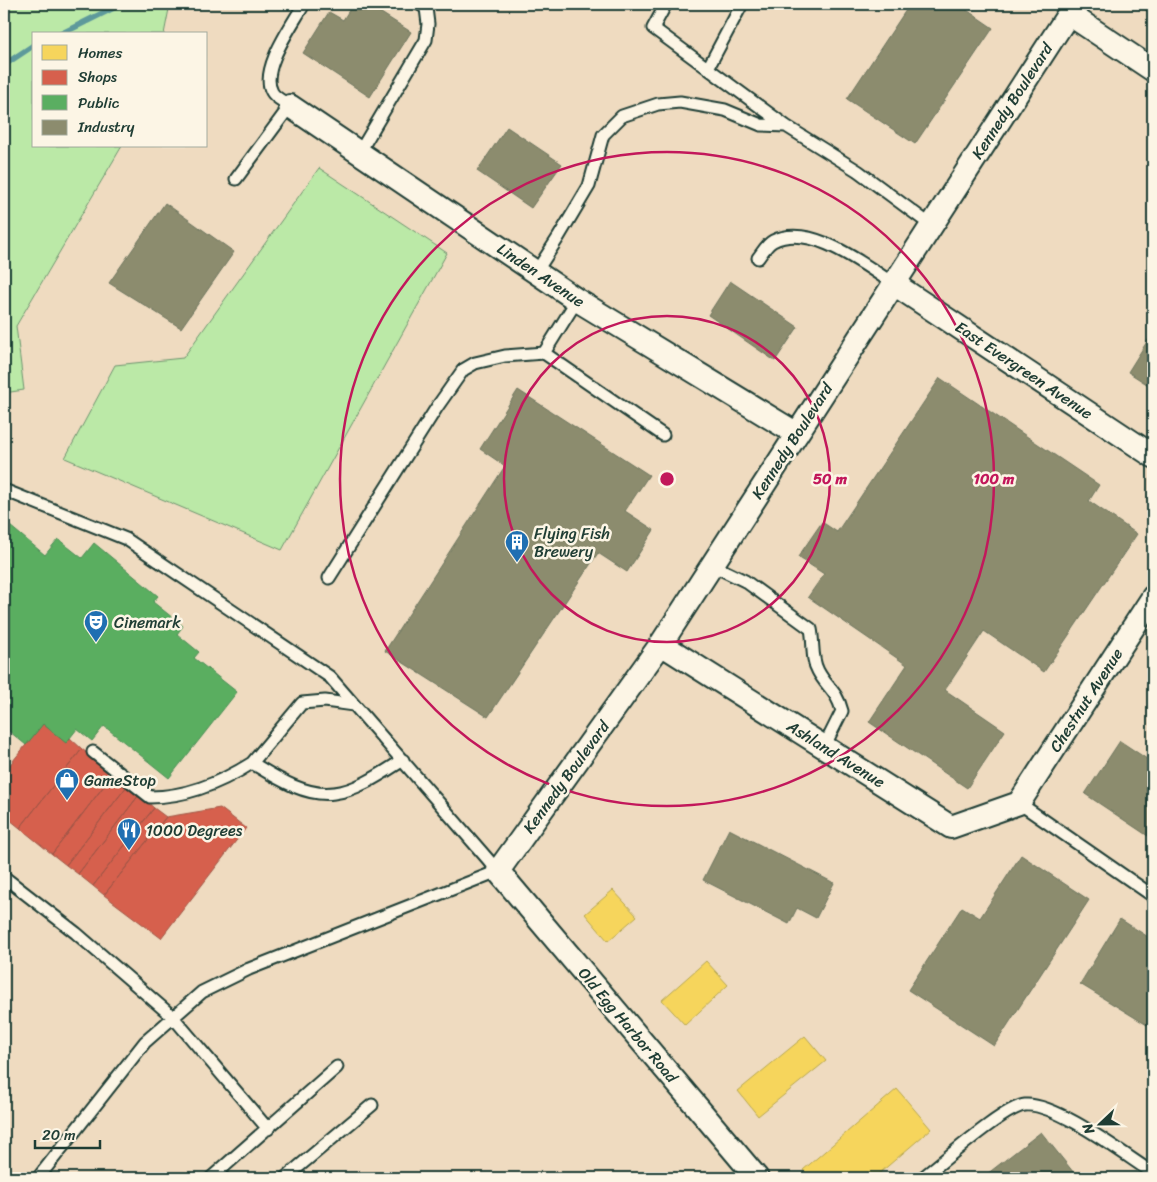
<svg xmlns="http://www.w3.org/2000/svg" width="1157" height="1182" viewBox="0 0 1157 1182" font-family="Sriracha,sans-serif">
	<style>
		.built { fill: #efdbc0 }
		.green { fill: #bbe9a7; stroke: #6d936e }
		.homes { fill: #f6d55c; stroke: #b6a750 }
		.shops { fill: #d6604d; stroke: #9f5646 }
		.public { fill: #5aae61; stroke: #488c54 }
		.industry { fill: #8c8c6e; stroke: #6b745d }
		.lines { fill: none; stroke-linecap: round; stroke-linejoin: round }
		.stream { stroke: #5d999b; stroke-width: 6 }
		.service-casing { stroke: #1f3d34; stroke-width: 15 }
		.minor-casing { stroke: #1f3d34; stroke-width: 26 }
		.service { stroke: #fcf5e5; stroke-width: 11 }
		.minor { stroke: #fcf5e5; stroke-width: 22 }
		.ring { fill: none; stroke: #c2185b; stroke-width: 2.5 }
		.labels { text-anchor: middle; dominant-baseline: central; stroke-width: 5; stroke-linejoin: round; paint-order: stroke }
		.street-label { font-size: 16px; fill: #1f3d34; stroke: #fcf5e5 }
		.poi-label { font-size: 16px; fill: #1f3d34; stroke: #fcf5e5; text-anchor: start }
		.centre { fill: #c2185b; stroke: #fcf5e5; stroke-width: 2.5 }
		.ring-label { font-size: 15px; text-anchor: middle; font-weight: bold; fill: #c2185b; stroke: #fcf5e5; stroke-width: 5; stroke-linejoin: round; paint-order: stroke }
	</style>
	<rect width="100%" height="100%" fill="#f6e9d4"/>
	<filter id="ink" filterUnits="userSpaceOnUse"><feTurbulence type="fractalNoise" baseFrequency=".02" numOctaves="2"/><feDisplacementMap in="SourceGraphic" scale="10" xChannelSelector="R" yChannelSelector="G"/><feConvolveMatrix kernelMatrix="1 2 1 2 8 2 1 2 1" color-interpolation-filters="sRGB"/></filter>
	<g filter="url(#ink)">
		<!-- built -->
		<path class="built" d="M170 4H1153V1178H4V393L24 390 16 326 122 146H206V34H164Z"/>
		<!-- green -->
		<path class="green" d="M4 4H170L164 34H34V146H122L16 326 24 390 4 393Z
			M319 168 447 253 282 550 65 458 115 365 183 358Z"/>
		<!-- homes -->
		<path class="homes" d="M613 890 637 916 608 941 585 914Z
			M706 961 728 985 685 1025 662 1000Z
			M805 1036 826 1061 758 1116 738 1091Z
			M897 1089 931 1129 874 1178H809L803 1170Z"/>
		<!-- shops -->
		<path class="shops" d="M43 724 66 743 70 738 82 749 20 828 4 815V772Z
			M82 749 113 774 52 854 20 828Z
			M113 774 127 786 66 865 52 854Z
			M127 786 139 795 78 874 66 865Z
			M139 795 154 808 93 886 78 874Z
			M154 808 166 817 104 895 93 886Z
			M220 808 246 828 161 938 104 895 166 817Z"/>
		<!-- public -->
		<path class="public" d="M4 521 45 555 58 539 82 558 94 543 158 596 153 602 183 626 177 634 199 652 194 658 237 692 169 778 104 726 92 741 77 729 66 743 43 724 26 745 4 727Z"/>
		<!-- industry -->
		<path class="industry" d="M353 4H367L411 32 370 97 303 53 329 12 343 20Z
			M910 4H958L993 28 915 144 847 99Z
			M1144 4H1153V15L1141 7Z
			M507 127 562 164 531 208 477 171Z
			M165 203 234 252 181 328 109 283Z
			M730 281 798 327 775 361 708 315Z
			M1153 332V388L1128 372Z
			M940 378 1099 485 1089 501 1137 534 1044 672 984 631 945 690 1005 731 967 788 869 722 907 665 808 597 824 574 798 557 822 522 837 532Z
			M518 390 649 475 625 511 654 530 627 572 598 553 488 717 385 651 505 466 480 449Z
			M1120 741 1153 763V828L1148 836 1085 794Z
			M729 829 834 883 816 918 797 908 789 924 703 880Z
			M1021 855 1089 900 994 1046 908 990 962 907 980 918Z
			M1120 919 1153 940V1015L1147 1025 1080 984Z
			M1041 1132 1078 1178H982Z"/>
		<g class="lines">
			<!-- stream -->
			<path class="stream" d="M61 34 121 4
				M4 65 34 45"/>
			<!-- service casing -->
			<g class="service-casing">
				<path id="service" d="M666 4 653 28 786 126 858 171 932 226
					M708 68 742 4
					M359 153 426 40 428 24 426 8 419 4
					M236 179 290 106C285 102 275 98 272 92 259 70 293 24 304 4
					M758 258C762 253 767 244 773 241 811 222 864 265 894 284
					M536 272 558 238 589 186 603 135 622 116 658 104 680 102 725 110 761 125 786 126
					M577 300 544 353 663 435
					M4 490 126 539 330 677 498 871 249 969 202 992 145 1042 38 1178
					M712 565 745 581 811 629C814 643 811 659 818 671 827 688 837 691 842 711L824 747
					M329 578 437 407 463 370 475 363 505 356 544 353
					M354 705 325 701 302 703 252 763C275 777 305 797 334 793 357 791 384 772 403 760
					M93 752 150 797C186 797 222 782 252 763
					M1019 803 1153 896
					M4 877 76 933 173 1017 268 1129
					M211 1178 337 1067
					M285 1178 372 1105
					M922 1178C942 1163 1004 1107 1025 1105 1056 1102 1126 1156 1153 1173"/>
			</g>
			<!-- minor casing -->
			<g class="minor-casing">
				<path id="minor" d="M1069 14 1153 70
					M290 106 577 300 797 434
					M894 284 1153 456
					M661 644 951 827 1019 803 1153 597
					M757 1178 498 871 661 644 1075 4"/>
			</g>
			<!-- service -->
			<use href="#service" class="service"/>
			<!-- minor -->
			<use href="#minor" class="minor"/>
		</g>
	</g>
	<!-- distance rings -->
	<g class="ring">
		<circle cx="667" cy="479" r="163"/>
		<circle cx="667" cy="479" r="327"/>
	</g>
	<!-- icons -->
	<defs>
		<g id="building-pin" transform="scale(1.25)"><path d="M0 17L-7.5 6A9.5 9.5 0 1 1 7.5 6Z" fill="#1f6fb2" stroke="#fcf5e5"/><path d="M-4-6H4V6H1V3H-1V6H-4ZM-2.5-4.3h1.7v1.8h-1.7ZM.8-4.3h1.7v1.8H.8ZM-2.5-1h1.7V.8h-1.7ZM.8-1h1.7V.8H.8Z" fill="#fff"/></g>
		<g id="theatre-pin" transform="scale(1.25)"><path d="M0 17L-7.5 6A9.5 9.5 0 1 1 7.5 6Z" fill="#1f6fb2" stroke="#fcf5e5"/><path d="M-5-5.5Q0-4 5-5.5V0Q5 5 0 6Q-5 5-5 0ZM-3.3-2.5H-1v1.5H-3.3ZM1-2.5H3.3v1.5H1ZM-2.8 1Q0 5.5 2.8 1Z" fill="#fff"/></g>
		<g id="shop-pin" transform="scale(1.25)"><path d="M0 17L-7.5 6A9.5 9.5 0 1 1 7.5 6Z" fill="#1f6fb2" stroke="#fcf5e5"/><path d="M-5-2.5h2.3a2.7 3.5 0 0 1 5.4 0H5L5.5 6h-11ZM-1.5-2.5h3a1.5 2.3 0 0 0-3 0Z" fill="#fff"/></g>
		<g id="restaurant-pin" transform="scale(1.25)"><path d="M0 17L-7.5 6A9.5 9.5 0 1 1 7.5 6Z" fill="#1f6fb2" stroke="#fcf5e5"/><path d="M-5-6h1v4h1v-4h1v4h1v-4h1v5L-1.5 .5V6h-2V.5L-5-1ZM5-6V6H3V1.5H1.5Q1.5-4 5-6Z" fill="#fff"/></g>
	</defs>
	<g fill-rule="evenodd">
		<use href="#building-pin" x="517" y="542"/>
		<use href="#theatre-pin" x="96" y="622"/>
		<use href="#shop-pin" x="67" y="780"/>
		<use href="#restaurant-pin" x="129" y="830"/>
	</g>
	<g class="labels">
		<!-- street labels -->
		<g class="street-label">
			<text transform="translate(1012 101) rotate(-57)">Kennedy Boulevard</text>
			<text transform="translate(541 275) rotate(34)">Linden Avenue</text>
			<text transform="translate(1024 370) rotate(34)">East Evergreen Avenue</text>
			<text transform="translate(792 441) rotate(-57)">Kennedy Boulevard</text>
			<text transform="translate(1086 700) rotate(-57)">Chestnut Avenue</text>
			<text transform="translate(836 754) rotate(32)">Ashland Avenue</text>
			<text transform="translate(566 777) rotate(-54)">Kennedy Boulevard</text>
			<text transform="translate(628 1025) rotate(50)">Old Egg Harbor Road</text>
		</g>
		<!-- poi labels -->
		<g class="poi-label">
			<text x="534" y="533">Flying Fish<tspan x="534" dy="18">Brewery</tspan></text>
			<text x="114" y="622">Cinemark</text>
			<text x="84" y="780">GameStop</text>
			<text x="146" y="830">1000 Degrees</text>
		</g>
	</g>
	<circle cx="667" cy="479" r="8" class="centre"/>
	<g class="ring-label">
		<text x="830" y="484">50 m</text>
		<text x="994" y="484">100 m</text>
	</g>
	<!-- margin -->
	<rect width="1157" height="1182" fill="none" stroke="#fcf5e5" stroke-width="20"/>
	<rect x="10" y="10" width="1137" height="1162" fill="none" stroke="#1f3d34" stroke-width="2" filter="url(#ink)"/>
	<!-- legend -->
	<rect x="32" y="32" width="175" height="115" fill="#fcf5e5" stroke="#a4ab9e"/>
	<rect x="42" y="45" width="25" height="15" fill="#f6d55c" stroke="#a4ab9e"/>
	<text x="78" y="58" font-size="15" fill="#1f3d34">Homes</text>
	<rect x="42" y="70" width="25" height="15" fill="#d6604d" stroke="#a4ab9e"/>
	<text x="78" y="82" font-size="15" fill="#1f3d34">Shops</text>
	<rect x="42" y="95" width="25" height="15" fill="#5aae61" stroke="#a4ab9e"/>
	<text x="78" y="108" font-size="15" fill="#1f3d34">Public</text>
	<rect x="42" y="120" width="25" height="15" fill="#8c8c6e" stroke="#a4ab9e"/>
	<text x="78" y="132" font-size="15" fill="#1f3d34">Industry</text>
	<!-- north arrow -->
	<g transform="translate(1100 1124) rotate(248)" stroke="#fcf5e5" stroke-width="4" paint-order="stroke">
	<path d="M0-4L9 19L0 12L-9 19Z" fill="#1f3d34"/>
	<text y="-8" font-size="14" font-weight="bold" text-anchor="middle" fill="#1f3d34">N</text>
	</g>
	<!-- scale -->
	<path d="M35 1140v8h65v-8" fill="none" stroke="#1f3d34" stroke-width="2.5"/>
	<text x="42" y="1140" font-size="15" fill="#1f3d34" stroke="#fcf5e5" stroke-width="4" paint-order="stroke">20 m</text>
</svg>
